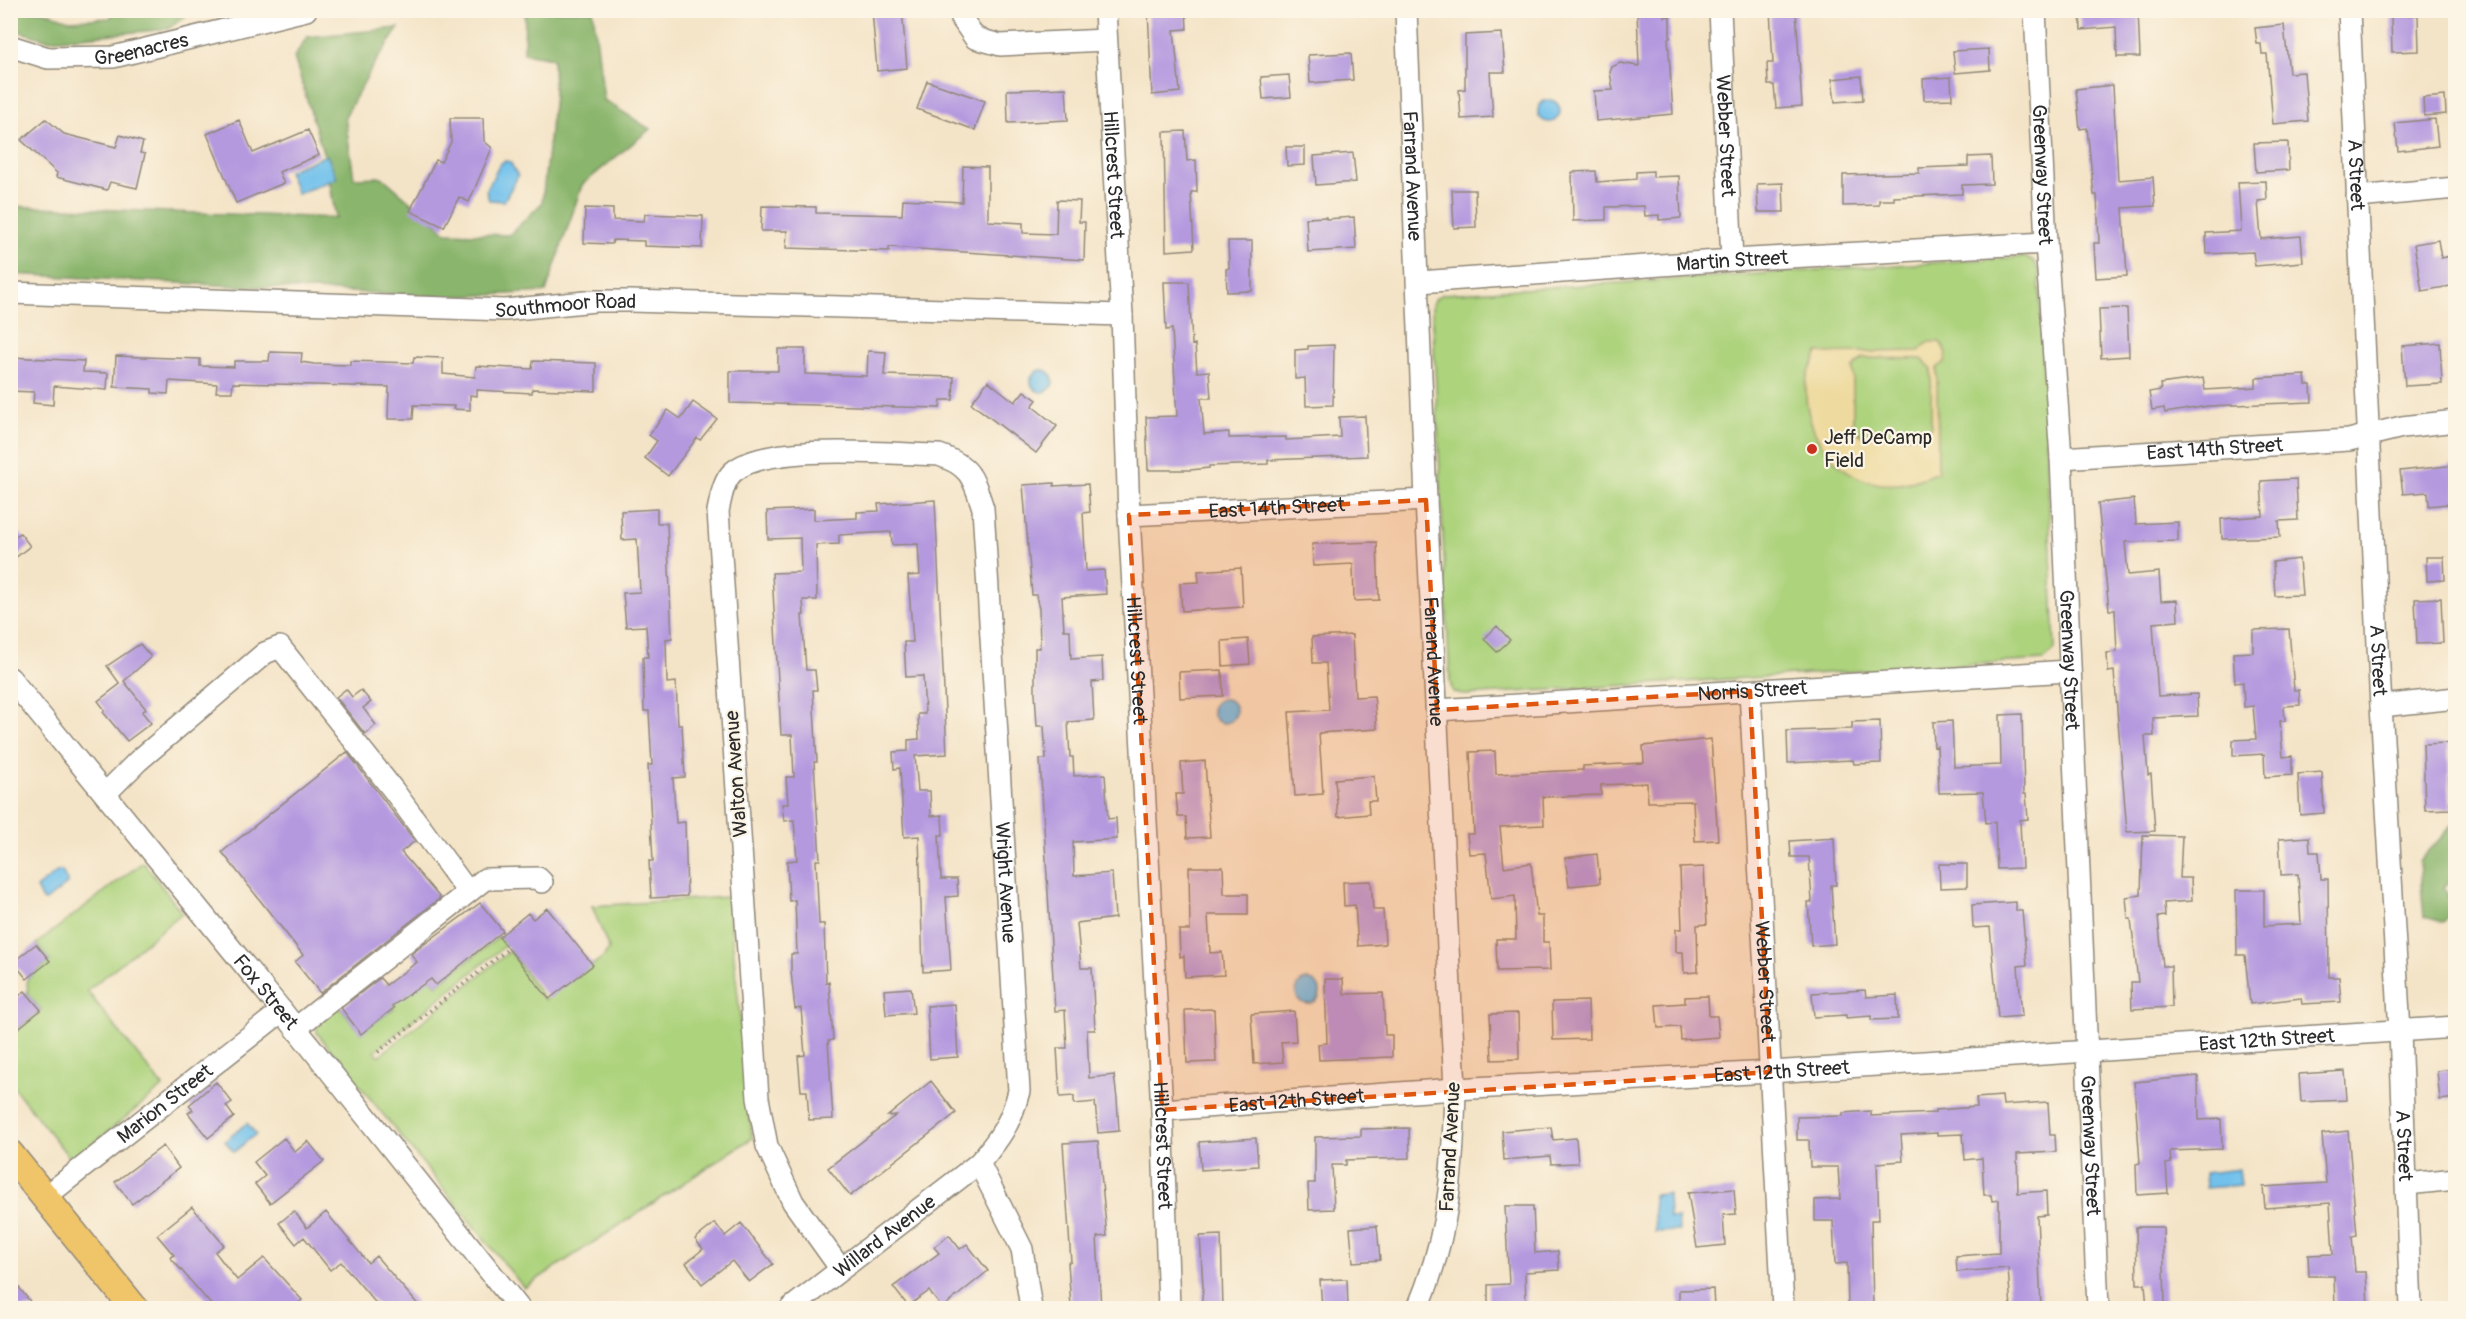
<svg xmlns="http://www.w3.org/2000/svg" width="2466" height="1319" viewBox="0 0 2466 1319" font-family="Pangolin,sans-serif">
	<style>
		.green { fill: #add37d; stroke: #6c7f54; stroke-width: 1.5 }
		.forest { fill: #8ab56c; stroke: #5a704c; stroke-width: 1.5 }
		.sand { fill: #eeda9e; stroke: #8c8264; stroke-width: 1.5; fill-rule: evenodd }
		.water { fill: #71c1ec; stroke: #4e768c; stroke-width: 1.5 }
		.building { fill: #b499df }
		.lines { fill: none; stroke-linecap: round; stroke-linejoin: round }
		.minor-casing { stroke: #908879; stroke-width: 24 }
		.major-casing { stroke: #908879; stroke-width: 30 }
		.path { stroke: #908879; stroke-width: 4; stroke-dasharray: 1.5 4.5; stroke-linecap: butt }
		.minor { stroke: #fff; stroke-width: 21 }
		.major { stroke: #f0c469; stroke-width: 27 }
		.marked { fill: #df570e; fill-opacity: 0.2; stroke: #df570e; stroke-width: 4.5; stroke-dasharray: 12 8; stroke-linejoin: round }
		.poi-dot { fill: #c8321e; stroke: #fcf5e5; stroke-width: 2 }
		.labels { text-anchor: middle; dominant-baseline: central; stroke-width: 4.5; stroke-linejoin: round; paint-order: stroke }
		.street-label { font-size: 20px; fill: #2b2b2b; stroke: #fcf5e5 }
		.poi-label { font-size: 20px; fill: #2b2b2b; stroke: #fcf5e5; text-anchor: start }
	</style>
	<rect width="100%" height="100%" fill="#fcf5e5"/>
	<filter id="ink" filterUnits="userSpaceOnUse"><feTurbulence type="fractalNoise" baseFrequency=".0167" numOctaves="2"/><feDisplacementMap in="SourceGraphic" scale="12" xChannelSelector="R" yChannelSelector="G"/><feConvolveMatrix kernelMatrix="1 2 1 2 8 2 1 2 1" color-interpolation-filters="sRGB"/></filter>
	<filter id="wash" filterUnits="userSpaceOnUse"><feTurbulence type="fractalNoise" baseFrequency=".008" numOctaves="4" result="noise"/><feDisplacementMap in="SourceGraphic" scale="24" xChannelSelector="R" yChannelSelector="G"/><feGaussianBlur stdDeviation="1.35" result="paint"/><feColorMatrix in="noise" values="0 0 0 0 0 0 0 0 0 0 0 0 0 0 0 0 0 1.4 0 .05"/><feComposite in="paint" operator="in"/></filter>
	<g filter="url(#wash)">
		<rect width="100%" height="100%" fill="#f4e4c7"/>
		<!-- green -->
		<path class="green" d="M2023 257 2034 261 2039 273 2055 650 2044 660 1464 695 1453 692 1450 682 1432 306 1436 298 1443 294Z
			M143 862 182 913 87 991 163 1087 72 1161 11 1084V1035L41 1010 28 995 27 979 50 961 36 944Z
			M728 897 752 1138 524 1288 317 1033V1021L334 1008 340 1007 361 1033 394 1008 387 999 393 994 386 985 393 980 406 996 430 978 436 985 499 937 506 945 375 1051 379 1056 510 951 545 1000 603 957 609 949 592 906Z"/>
		<!-- forest -->
		<path class="forest" d="M10 11H43L69 20 110 18 116 11H192L168 29 48 40 11 29Z
			M525 11H593L604 100 650 129 582 185 546 292 445 297 11 274 10 206 336 218 326 162 294 57 307 37 399 28 374 64 345 117 354 178 382 177 447 233 509 235 542 203 554 95 553 58 524 53Z
			M2455 822V876L2444 887 2455 910 2443 922 2424 917 2419 862Z"/>
		<!-- sand -->
		<path class="sand" d="M1928 342H1940L1947 353 1945 362 1937 368 1938 472C1926 477 1912 483 1899 484 1842 490 1802 435 1806 383 1807 373 1814 362 1818 353L1919 351ZM1863 358 1922 359 1931 368V427L1921 436H1862L1853 427V368Z"/>
		<!-- water -->
		<path class="water" d="M1538 111a11 11 0 1 1 22 0a11 11 0 1 1-22 0Z
			M327 155 337 178 297 194 288 171Z
			M505 161 510 162 518 176 504 201 489 200 486 191 500 164Z
			M1031 381a11 11 0 1 1 22 0a11 11 0 1 1-22 0Z
			M1212 711a12 12 0 1 1 24 0a12 12 0 1 1-24 0Z
			M58 871H62L68 883 46 901 42 900 36 888Z
			M1296 992a12 12 0 1 1 24 0a12 12 0 1 1-24 0Z
			M247 1123 256 1134 234 1152 225 1141Z
			M2239 1169 2241 1185 2206 1188 2205 1173Z
			M1668 1194 1669 1218H1678L1679 1231 1655 1232 1653 1195Z"/>
		<g id="blocks">
			<!-- building -->
			<path class="building" d="M872 10H902L907 68 877 71Z
				M1148 10H1186L1187 29 1174 30 1180 92 1152 95Z
				M1637 10H1664V17L1670 16V38H1668L1673 114 1596 121 1594 91 1613 90 1610 72 1612 67 1620 63 1639 66Z
				M1770 10H1796L1802 106 1776 108 1774 85H1768L1767 63H1773Z
				M2080 10H2138L2140 57H2117L2116 27 2081 30Z
				M2418 15 2419 51 2392 52 2391 16Z
				M2284 25 2289 73 2304 72 2308 121 2273 124 2267 54H2262L2261 44H2257L2255 28Z
				M1502 33 1505 72H1490L1493 117 1461 119 1459 90 1465 89V35Z
				M1989 49 1990 70 1955 73 1953 51Z
				M1351 53 1353 80 1310 83 1308 55Z
				M1289 75 1291 97 1263 99 1261 77Z
				M1861 76 1863 100 1835 102 1832 79Z
				M1951 77 1952 99 1924 100 1923 79Z
				M927 81 985 101 975 130 917 109Z
				M2113 85 2118 180 2153 177 2155 206 2123 208 2127 276 2096 278 2094 243H2099L2097 195H2094L2087 128 2080 129 2076 89Z
				M1066 88 1068 120 1008 123 1007 90Z
				M2445 96 2446 114 2424 116 2423 98Z
				M450 118H483L484 141 492 148 469 202 459 197 444 227 410 211 436 160 441 162 451 142Z
				M46 119 64 134 116 147 120 135 143 142 140 153 145 154 137 188 110 182 107 190 56 177 57 173 21 140Z
				M2435 119 2438 146 2398 151 2395 123Z
				M239 120 253 153 308 130 319 155 279 172 284 183 236 203 207 134Z
				M1185 131 1187 161 1196 160 1197 192H1191L1194 249 1166 251 1164 132Z
				M2288 142 2289 170 2256 172 2254 143Z
				M1286 147H1305V165L1287 166Z
				M1353 153 1356 182 1316 185 1314 156Z
				M1991 156 1992 184 1962 185V194L1894 197V200H1879V205L1843 206V175L1919 173V168L1968 166V157Z
				M963 166 988 167V221L1023 223V233L1056 234 1057 200 1080 201 1079 222H1085L1084 260 889 247V251L786 248 787 231H761L762 206 816 207V213L902 215 903 199 962 202Z
				M1596 171 1597 182 1636 179V172L1653 171V177L1679 176 1681 218 1659 220V215L1645 216 1644 206 1606 207V220L1573 221 1572 172Z
				M2266 181 2267 200 2258 201 2261 239 2301 236 2303 262 2255 266 2253 252 2207 254 2206 233 2241 231 2238 182Z
				M1783 183 1784 212H1758L1757 184Z
				M1452 190H1475L1476 227 1454 228Z
				M585 208 613 209V220L644 221 645 214 703 216 702 248 644 246V241L613 240 612 244 584 243Z
				M1326 217V219L1354 217 1356 249 1308 252 1306 218Z
				M2438 240 2441 258 2456 255V285L2422 291 2414 244Z
				M1228 241H1252V291L1227 292 1226 269 1229 268Z
				M1164 282H1189L1192 345 1195 344 1197 372 1209 371 1211 398H1201L1204 434 1229 432V438L1286 437V440L1340 437 1339 417 1365 416 1367 456 1268 460V464L1209 466V468L1190 470H1148L1146 417 1177 416 1172 329 1166 330Z
				M2127 308 2129 356 2101 358 2099 309Z
				M2440 343 2442 384 2405 386 2402 346Z
				M1334 345 1333 405 1306 406 1305 378 1295 379V350L1308 349V346Z
				M778 349H805V374L867 376 868 351 886 352 884 375 954 377 953 400H941L940 408 730 403V371H778Z
				M270 352 302 353 301 362 314 364 350 365V361L413 363 414 357 443 358V374L475 377 476 366 532 369 533 361 596 363V391L532 389V393L477 390V396L470 395V410L453 409 454 406 414 405 413 419H388L389 387 233 383 232 392H216L217 384 169 381 168 394 152 393V389L114 387 116 356 200 359V366L234 367V361H269Z
				M10 357 84 361 83 372 108 373 107 390 54 386 53 405 33 403 34 392 10 391Z
				M2305 375 2306 385H2311L2312 402 2208 406 2165 413 2164 408 2152 410 2149 392 2161 390 2160 384 2203 378 2205 390 2256 387V378Z
				M988 381 1015 402 1024 391 1037 400 1032 406 1057 426 1036 453 971 403Z
				M693 402 717 419 700 440 697 438 668 476 645 458 657 441 649 435 668 410 681 419Z
				M2456 465V503L2429 506 2428 492 2403 494 2400 471Z
				M2296 479 2298 520 2279 521 2280 537 2222 539 2221 519 2263 516 2261 481Z
				M1054 483V486L1088 484 1090 512 1083 513 1086 571 1104 570 1106 594 1062 597 1064 630H1070L1071 659 1102 657 1103 681 1092 682 1094 720 1068 722 1070 757H1073L1074 776 1105 774 1108 819 1116 818 1117 839 1073 842 1074 876 1112 873 1115 918 1077 923 1081 968H1092L1095 1030H1087L1089 1078 1114 1075 1117 1099 1119 1131 1098 1133 1095 1102 1074 1104V1096L1060 1097 1057 1048H1067L1065 1010 1055 1011 1040 759H1046L1044 726H1037L1035 693V648H1040L1039 609 1036 595H1032L1023 485Z
				M2134 499 2136 524 2178 522V541L2125 542 2128 575 2159 572 2161 601 2177 600 2178 621 2153 623 2158 696 2197 694 2198 716 2153 718 2154 736H2145L2148 775 2151 774 2155 831 2127 832 2114 671 2108 672 2107 653 2117 652 2115 610H2109L2098 503Z
				M935 500 947 754 915 756 918 791H930L931 816 942 815 943 835H939L941 879H957L958 896 946 897 951 970 923 972 919 836 904 837 900 768 894 769 893 752 908 751V740L919 739 918 714H925L923 676 906 677 904 642H913L908 576 920 575 918 544 892 545 891 532 839 535V544L816 545 817 600H803L804 615H802L806 670H815L817 690H813L817 762H814L820 860H816L819 924H824L826 983 829 982 833 1040 828 1041 833 1119 809 1120 807 1091H801L798 1056 805 1055 801 1008 795 1009 791 972V954H797L795 900 789 901 787 861 797 860 794 820 784 821 782 804H788L786 777H794L792 735H781L772 573 801 572 800 538 768 539 767 511 814 509V520L857 518V512L879 511 878 504Z
				M657 509V523H667L672 638 666 639 667 683 676 682 678 725H682L685 777 673 778 676 823 685 822 687 896 651 898 649 861H653L648 765H652L649 711H644L643 657H648L646 626 626 627 623 593 640 592 637 539 622 540 621 511Z
				M20 533 30 546 10 562V540Z
				M1377 542 1379 600 1354 601 1353 564 1313 566 1312 544Z
				M2426 557H2444L2445 580 2427 581Z
				M2299 559 2302 595 2275 596 2273 562Z
				M1241 568 1243 607 1182 611 1180 583 1199 582 1198 571Z
				M2441 598 2443 643 2417 644 2415 599Z
				M1497 626 1510 640 1497 652 1484 639Z
				M2289 629 2294 690H2299L2300 705 2284 706 2285 721H2280L2283 757 2292 756V775L2265 777 2264 754 2233 756V740L2256 739 2253 706 2244 707 2243 682 2235 683 2233 653 2253 652V630Z
				M1352 635 1355 697 1374 696 1377 729 1319 733 1323 794 1295 796 1289 712 1329 710 1326 663H1313L1312 637Z
				M1248 639 1250 664 1223 666 1222 641Z
				M140 644 151 657 124 681 146 709 142 712 151 723 127 741 103 712 105 710 98 701 120 684 107 666Z
				M1222 670 1223 696 1180 698 1179 672Z
				M346 689 352 697 361 690 371 702 363 708 376 725 365 734 336 697Z
				M2022 714 2024 794H2026L2028 819 2020 820 2022 868 1997 869 1995 822 1986 823 1983 792 1939 793 1937 746 1934 747 1933 722 1952 721 1954 767 2001 765 2000 715Z
				M1880 721 1881 763 1854 764 1853 760 1788 763 1787 731 1852 729V722Z
				M1711 739 1718 840 1695 841 1693 801 1648 802 1647 783 1601 785V795L1543 797 1544 825 1500 827 1504 867 1531 863 1537 916H1543V942H1549L1550 970 1497 971 1496 939H1516L1515 896 1491 899 1486 853 1469 854 1467 834H1474L1470 752 1495 751 1496 774 1583 770V766L1644 763 1643 746Z
				M2448 743 2450 809 2425 810 2423 744Z
				M347 752 415 841 401 852 440 898 320 993 295 962 303 955 222 852Z
				M1205 761 1210 837 1187 838 1186 817H1178L1176 794H1183L1181 763Z
				M2322 772 2324 813 2300 815 2298 774Z
				M1374 776 1376 801H1368L1369 814 1338 817 1335 779Z
				M2143 835 2182 836 2180 878H2191L2192 901 2164 903 2165 916 2158 917 2163 966H2171L2172 1007 2132 1009 2131 982H2138L2131 919H2128L2126 897 2141 895Z
				M2309 837 2310 852H2319L2321 879H2328L2329 977H2339L2341 1002 2302 1004 2301 998 2250 1004 2245 955H2237L2236 890H2264V926L2301 924 2298 874 2281 875 2279 839Z
				M1834 838 1836 885H1831L1835 944 1811 946 1808 902H1812L1809 857H1791L1790 841Z
				M1597 854 1600 883 1569 886 1565 858Z
				M1939 864H1967V887L1940 888Z
				M1189 867H1223L1224 894H1248V915H1208L1210 953 1222 952 1224 975 1185 977 1184 956 1180 957 1179 930H1190Z
				M1704 867 1707 924 1697 925 1698 972 1684 973 1683 952H1676V929H1682L1680 868Z
				M1371 881 1373 910H1383L1385 944 1358 946 1355 905 1344 906 1343 882Z
				M2016 902V911H2022L2027 965 2018 966 2022 1016 1998 1018 1990 927 1973 928 1972 905Z
				M480 903 503 931 436 985 431 979 392 1006 394 1008 361 1034 341 1008 380 978 386 985 417 962 411 954Z
				M547 908 593 965 549 999 499 937 528 913 533 919Z
				M36 944 50 961 27 979 13 962Z
				M1325 979H1343L1344 994 1383 993 1385 1035H1392V1057L1319 1060 1318 1044 1327 1043Z
				M911 988 914 1013 886 1015 884 990Z
				M1865 990 1866 997 1897 995 1898 1019 1871 1020V1016L1846 1018V1015L1814 1017 1812 993Z
				M25 991 41 1010 10 1035V1003Z
				M1708 996 1709 1016H1717L1719 1037 1681 1040 1680 1027 1658 1028 1656 1005 1685 1003V997Z
				M1588 1001 1589 1039 1553 1040 1552 1002Z
				M955 1004 958 1057 930 1059 927 1006Z
				M1214 1009 1216 1062 1187 1063 1185 1010Z
				M1294 1011 1296 1041 1281 1042 1283 1062 1254 1064 1251 1014Z
				M1518 1013 1519 1059 1492 1060 1490 1014Z
				M2456 1069V1098L2440 1100 2437 1071Z
				M2345 1071 2347 1100 2301 1102 2299 1074Z
				M2198 1076 2199 1120 2221 1119 2222 1149 2170 1151 2171 1163 2166 1164 2168 1193 2137 1195 2136 1164 2140 1163 2134 1082Z
				M931 1081 956 1113 850 1196 828 1168 896 1115 888 1116Z
				M216 1082 232 1102 226 1106 234 1117 208 1138 188 1113 193 1110 189 1105Z
				M2002 1096 2003 1105 2048 1102 2050 1135H2055L2056 1152 2017 1154 2018 1193 2046 1191 2047 1215 2037 1216 2041 1308H2011L2008 1268 1957 1272 1956 1256 1999 1253V1200L1992 1201 1991 1195H1984L1982 1158 1965 1160 1963 1134 1937 1135V1133L1901 1135 1903 1161 1877 1163 1879 1220H1871L1873 1308H1848L1847 1263 1835 1264 1833 1221H1815V1200L1840 1199 1838 1167H1810L1809 1140H1797V1117L1843 1116V1113L1871 1111V1116L1935 1113V1110L1977 1107 1976 1098Z
				M1551 1127 1553 1140 1576 1138 1578 1163 1551 1164 1550 1156 1504 1160 1502 1131Z
				M1409 1128 1410 1158 1346 1160V1165H1332L1334 1209 1309 1210 1308 1183H1315V1137L1361 1136V1129Z
				M2348 1131 2357 1235 2352 1236 2355 1272H2366L2368 1306 2335 1308 2334 1276H2309L2308 1255 2333 1254 2330 1203 2265 1208 2263 1187 2326 1183 2322 1134Z
				M284 1138 295 1152 308 1141 324 1161 270 1203 255 1184 265 1176 254 1162Z
				M1256 1138 1258 1166 1201 1170 1199 1142Z
				M1098 1141 1107 1236 1097 1237 1101 1308H1071L1068 1262H1071L1063 1143Z
				M163 1146 179 1168 132 1204 115 1182Z
				M1734 1189 1736 1214 1723 1215 1725 1245 1697 1248 1688 1193Z
				M1505 1206H1533L1535 1253 1558 1251 1559 1270 1525 1272 1526 1308H1488V1285L1509 1284Z
				M192 1207 224 1245 215 1252 237 1280 264 1258 302 1300 293 1308H214L170 1257 174 1255 157 1235Z
				M294 1211 307 1228 326 1212 368 1263 376 1256 421 1308H380L341 1262 330 1270 304 1237 296 1244 279 1223Z
				M715 1223 725 1236 741 1223 773 1264 749 1282 732 1261 702 1284 686 1263 703 1249 695 1239Z
				M1377 1226 1380 1260 1353 1262 1350 1228Z
				M2136 1227H2163L2165 1308H2147L2145 1284H2137Z
				M949 1235 960 1249 967 1244 988 1271 942 1308 929 1291 908 1306 893 1287 939 1253 934 1247Z
				M1221 1235 1223 1308H1201L1203 1287 1200 1236Z
				M10 1276 35 1308H10Z
				M1347 1279 1348 1308H1322L1320 1280Z
				M1713 1289 1714 1308H1679V1290Z"/>
		</g>
	</g>
	<g filter="url(#ink)">
		<use href="#blocks" fill-opacity="0" stroke="#908879" stroke-width="1.5"/>
		<g class="lines">
			<!-- minor casing -->
			<g class="minor-casing">
				<g id="minor">
					<path d="M962 10V19L975 38 1000 45 1106 40"/>
					<path id="s1" d="M1105 10 1122 315 1129 515 1162 1110 1169 1308"/>
					<path id="s2" d="M1406 10 1426 500 1455 1089C1453 1170 1450 1232 1418 1308"/>
					<path id="s3" d="M1720 10 1732 260"/>
					<path id="s4" d="M2035 10 2046 243 2061 458 2098 1308"/>
					<path id="s5" d="M2349 10 2380 688 2400 1032 2411 1308"/>
					<path id="s6" d="M10 46 48 58 113 57 306 10"/>
					<path d="M2357 197 2456 188"/>
					<path id="s7" d="M1419 282 1732 260 2046 243"/>
					<path id="s8" d="M10 293 505 310 595 301H630L1122 315"/>
					<path id="s9" d="M2061 458 2349 440 2402 427 2456 421"/>
					<path id="s10" d="M1129 515 1426 500"/>
					<path id="s11" d="M10 678 282 1011 519 1308"/>
					<path id="s12" d="M1750 691 1783 1308"/>
					<path d="M2381 706 2456 698"/>
					<path id="s13" d="M1437 710 2068 671"/>
					<path d="M105 794 138 761 265 653 280 647 394 791 468 892"/>
					<path d="M296 1028 485 879 538 878 542 882"/>
					<path id="s14" d="M1162 1110 1455 1089 1770 1072 2456 1027"/>
					<path d="M2407 1184 2456 1179"/>
					<path id="s15" d="M45 1197 282 1011"/>
					<path id="s16" d="M840 1268 793 1202 767 1146 758 1098 718 511C721 498 723 481 733 472 767 442 892 454 939 455 971 466 973 478 983 508L1019 1091C1011 1123 1000 1138 979 1163L1022 1249 1031 1308"/>
					<path id="s17" d="M791 1308 979 1163"/>
				</g>
			</g>
			<!-- major casing -->
			<g class="major-casing">
				<path id="major" d="M10 1154 134 1308"/>
			</g>
			<!-- path -->
			<path class="path" d="M378 1052 508 949"/>
			<!-- minor -->
			<use href="#minor" class="minor"/>
			<!-- major -->
			<use href="#major" class="major"/>
		</g>
	</g>
	<!-- marked area -->
	<path class="marked" d="M1426 500 1437 710 1750 691 1770 1072 1162 1110 1129 515Z"/>
	<!-- markers -->
	<circle class="poi-dot" cx="1812" cy="449" r="6"/>
	<g class="labels">
		<!-- street labels -->
		<g class="street-label">
			<text stroke="none"><textPath href="#s6" startOffset="134">Greenacres</textPath></text>
			<text stroke="none"><textPath href="#s3" startOffset="126">Webber Street</textPath></text>
			<text stroke="none"><textPath href="#s1" startOffset="165">Hillcrest Street</textPath></text>
			<text stroke="none"><textPath href="#s4" startOffset="165">Greenway Street</textPath></text>
			<text stroke="none"><textPath href="#s5" startOffset="165">A Street</textPath></text>
			<text stroke="none"><textPath href="#s2" startOffset="166">Farrand Avenue</textPath></text>
			<text stroke="none"><textPath href="#s7" startOffset="314">Martin Street</textPath></text>
			<text stroke="none"><textPath href="#s8" startOffset="556">Southmoor Road</textPath></text>
			<text stroke="none"><textPath href="#s9" startOffset="154">East 14th Street</textPath></text>
			<text stroke="none"><textPath href="#s10" startOffset="148">East 14th Street</textPath></text>
			<text stroke="none"><textPath href="#s4" startOffset="651">Greenway Street</textPath></text>
			<text stroke="none"><textPath href="#s1" startOffset="651">Hillcrest Street</textPath></text>
			<text stroke="none"><textPath href="#s5" startOffset="651">A Street</textPath></text>
			<text stroke="none"><textPath href="#s2" startOffset="652">Farrand Avenue</textPath></text>
			<text stroke="none"><textPath href="#s13" startOffset="316">Norris Street</textPath></text>
			<text transform="translate(736 774) rotate(-94)">Walton Avenue</text>
			<text stroke="none"><textPath href="#s16" startOffset="1480">Wright Avenue</textPath></text>
			<text stroke="none"><textPath href="#s12" startOffset="291">Webber Street</textPath></text>
			<text stroke="none"><textPath href="#s11" startOffset="405">Fox Street</textPath></text>
			<text stroke="none"><textPath href="#s14" startOffset="1107">East 12th Street</textPath></text>
			<text stroke="none"><textPath href="#s14" startOffset="621">East 12th Street</textPath></text>
			<text stroke="none"><textPath href="#s14" startOffset="135">East 12th Street</textPath></text>
			<text stroke="none"><textPath href="#s15" startOffset="152">Marion Street</textPath></text>
			<text stroke="none"><textPath href="#s1" startOffset="1137">Hillcrest Street</textPath></text>
			<text stroke="none"><textPath href="#s4" startOffset="1137">Greenway Street</textPath></text>
			<text stroke="none"><textPath href="#s5" startOffset="1137">A Street</textPath></text>
			<text transform="translate(1450 1147) rotate(-87)">Farrand Avenue</text>
			<text stroke="none"><textPath href="#s17" startOffset="118">Willard Avenue</textPath></text>
		</g>
		<!-- poi labels -->
		<g class="poi-label">
			<text x="1824" y="437">Jeff DeCamp<tspan x="1824" dy="23">Field</tspan></text>
		</g>
	</g>
	<!-- margin -->
	<rect width="2466" height="1319" fill="none" stroke="#fcf5e5" stroke-width="36"/>
</svg>
